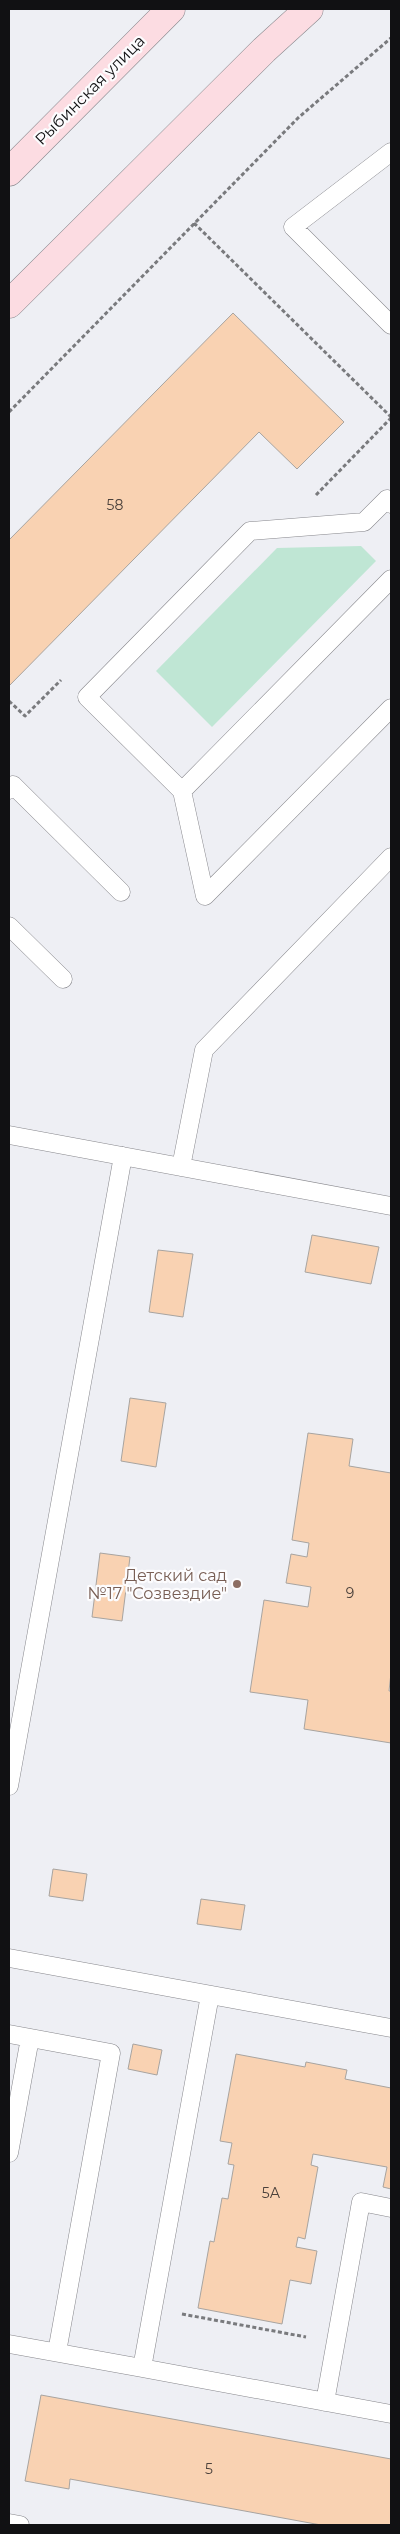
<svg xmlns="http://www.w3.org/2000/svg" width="400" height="2534" viewBox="0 0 400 2534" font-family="Montserrat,sans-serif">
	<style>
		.green { fill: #bfe6d4 }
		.building { fill: #f9d2b2; stroke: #a8a4a0 }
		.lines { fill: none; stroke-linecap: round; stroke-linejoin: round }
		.lane-casing { stroke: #87878c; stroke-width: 19 }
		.secondary-casing { stroke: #87878c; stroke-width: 29 }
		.path { stroke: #797a7d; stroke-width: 3; stroke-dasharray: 4 2.5; stroke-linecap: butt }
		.lane { stroke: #fff; stroke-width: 18 }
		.secondary { stroke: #fcdce2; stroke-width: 28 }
		.education-dot { fill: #8d6e63; stroke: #fcfcfe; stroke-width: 2 }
		.labels { text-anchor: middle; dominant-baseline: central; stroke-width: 4.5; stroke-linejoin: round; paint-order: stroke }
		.number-label { font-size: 14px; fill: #4b413b }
		.street-label { font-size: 16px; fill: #111113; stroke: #fcfcfe }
		.education-label { font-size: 16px; fill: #785e54; stroke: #fcfcfe; text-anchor: end }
	</style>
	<rect width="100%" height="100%" fill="#eeeff4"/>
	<!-- green -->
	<path class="green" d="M361 546 376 561 212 727 156 671 277 548Z"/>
	<!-- building -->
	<path class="building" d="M233 313 344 422 297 469 259 432 9 686V540Z
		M312 1235 379 1247 371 1284 305 1272Z
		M158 1250 193 1254 183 1317 149 1312Z
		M130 1398 166 1403 156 1467 121 1461Z
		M308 1433 353 1439 349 1466 391 1473V1673L389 1691H391V1743L304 1729 308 1700 250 1692 264 1600 308 1607 311 1587 286 1583 291 1554 307 1557 309 1543 292 1540Z
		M100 1553 130 1557 122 1621 92 1617Z
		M53 1869 87 1874 83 1901 49 1896Z
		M201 1899 245 1905 241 1930 197 1924Z
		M133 2044 162 2050 157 2075 128 2069Z
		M236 2054 305 2067 306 2062 347 2070 345 2079 391 2088V2189L383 2187 387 2167 313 2154 311 2165 318 2167 305 2239 298 2237 296 2247 317 2251 314 2267 311 2284 290 2280 282 2324 198 2308 210 2241 214 2242 222 2198 228 2199 234 2165 228 2164 232 2143 220 2141Z
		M41 2395 391 2459V2525H321L70 2479 69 2489 25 2481Z"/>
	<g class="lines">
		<!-- lane casing -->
		<g class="lane-casing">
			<path id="lane" d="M391 152 293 227 391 325
				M391 504 387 499 364 522 250 531 87 697 182 791 391 579
				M9 790 13 785 121 892
				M182 791 205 896
				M205 896 391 708
				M9 926 63 979
				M9 1135 391 1206
				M181 1167 204 1050 391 857
				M9 1786 123 1156
				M9 1958 391 2028
				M210 1995 142 2368 391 2414
				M9 2034 111 2053 57 2352
				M9 2153 30 2038
				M9 2344 142 2368
				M325 2402 361 2202 391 2208
				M9 2523 20 2525"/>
		</g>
		<!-- secondary casing -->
		<g class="secondary-casing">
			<path id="secondary" d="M9 172 171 9
				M9 304 264 50 309 9"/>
		</g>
		<!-- path -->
		<path class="path" d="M194 223 391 417
			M9 412 298 118 391 38
			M316 495 391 418
			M9 701 25 716 61 680
			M182 2314 306 2337"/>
		<!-- lane -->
		<use href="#lane" class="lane"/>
		<!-- secondary -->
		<use href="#secondary" class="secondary"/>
	</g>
	<!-- markers -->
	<circle class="education-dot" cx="237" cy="1584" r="5"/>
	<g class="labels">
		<!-- number labels -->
		<g class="number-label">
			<text x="115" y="505">58</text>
			<text x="350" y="1593">9</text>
			<text x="271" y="2193">5А</text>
			<text x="209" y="2469">5</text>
		</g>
		<!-- street labels -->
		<g class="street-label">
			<text transform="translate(90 90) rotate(-45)">Рыбинская улица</text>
		</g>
		<!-- education labels -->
		<g class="education-label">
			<text x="227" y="1575">Детский сад<tspan x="227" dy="18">№17 "Созвездие"</tspan></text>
		</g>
	</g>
	<!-- border -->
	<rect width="400" height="2534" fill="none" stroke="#111113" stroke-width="20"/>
</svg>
